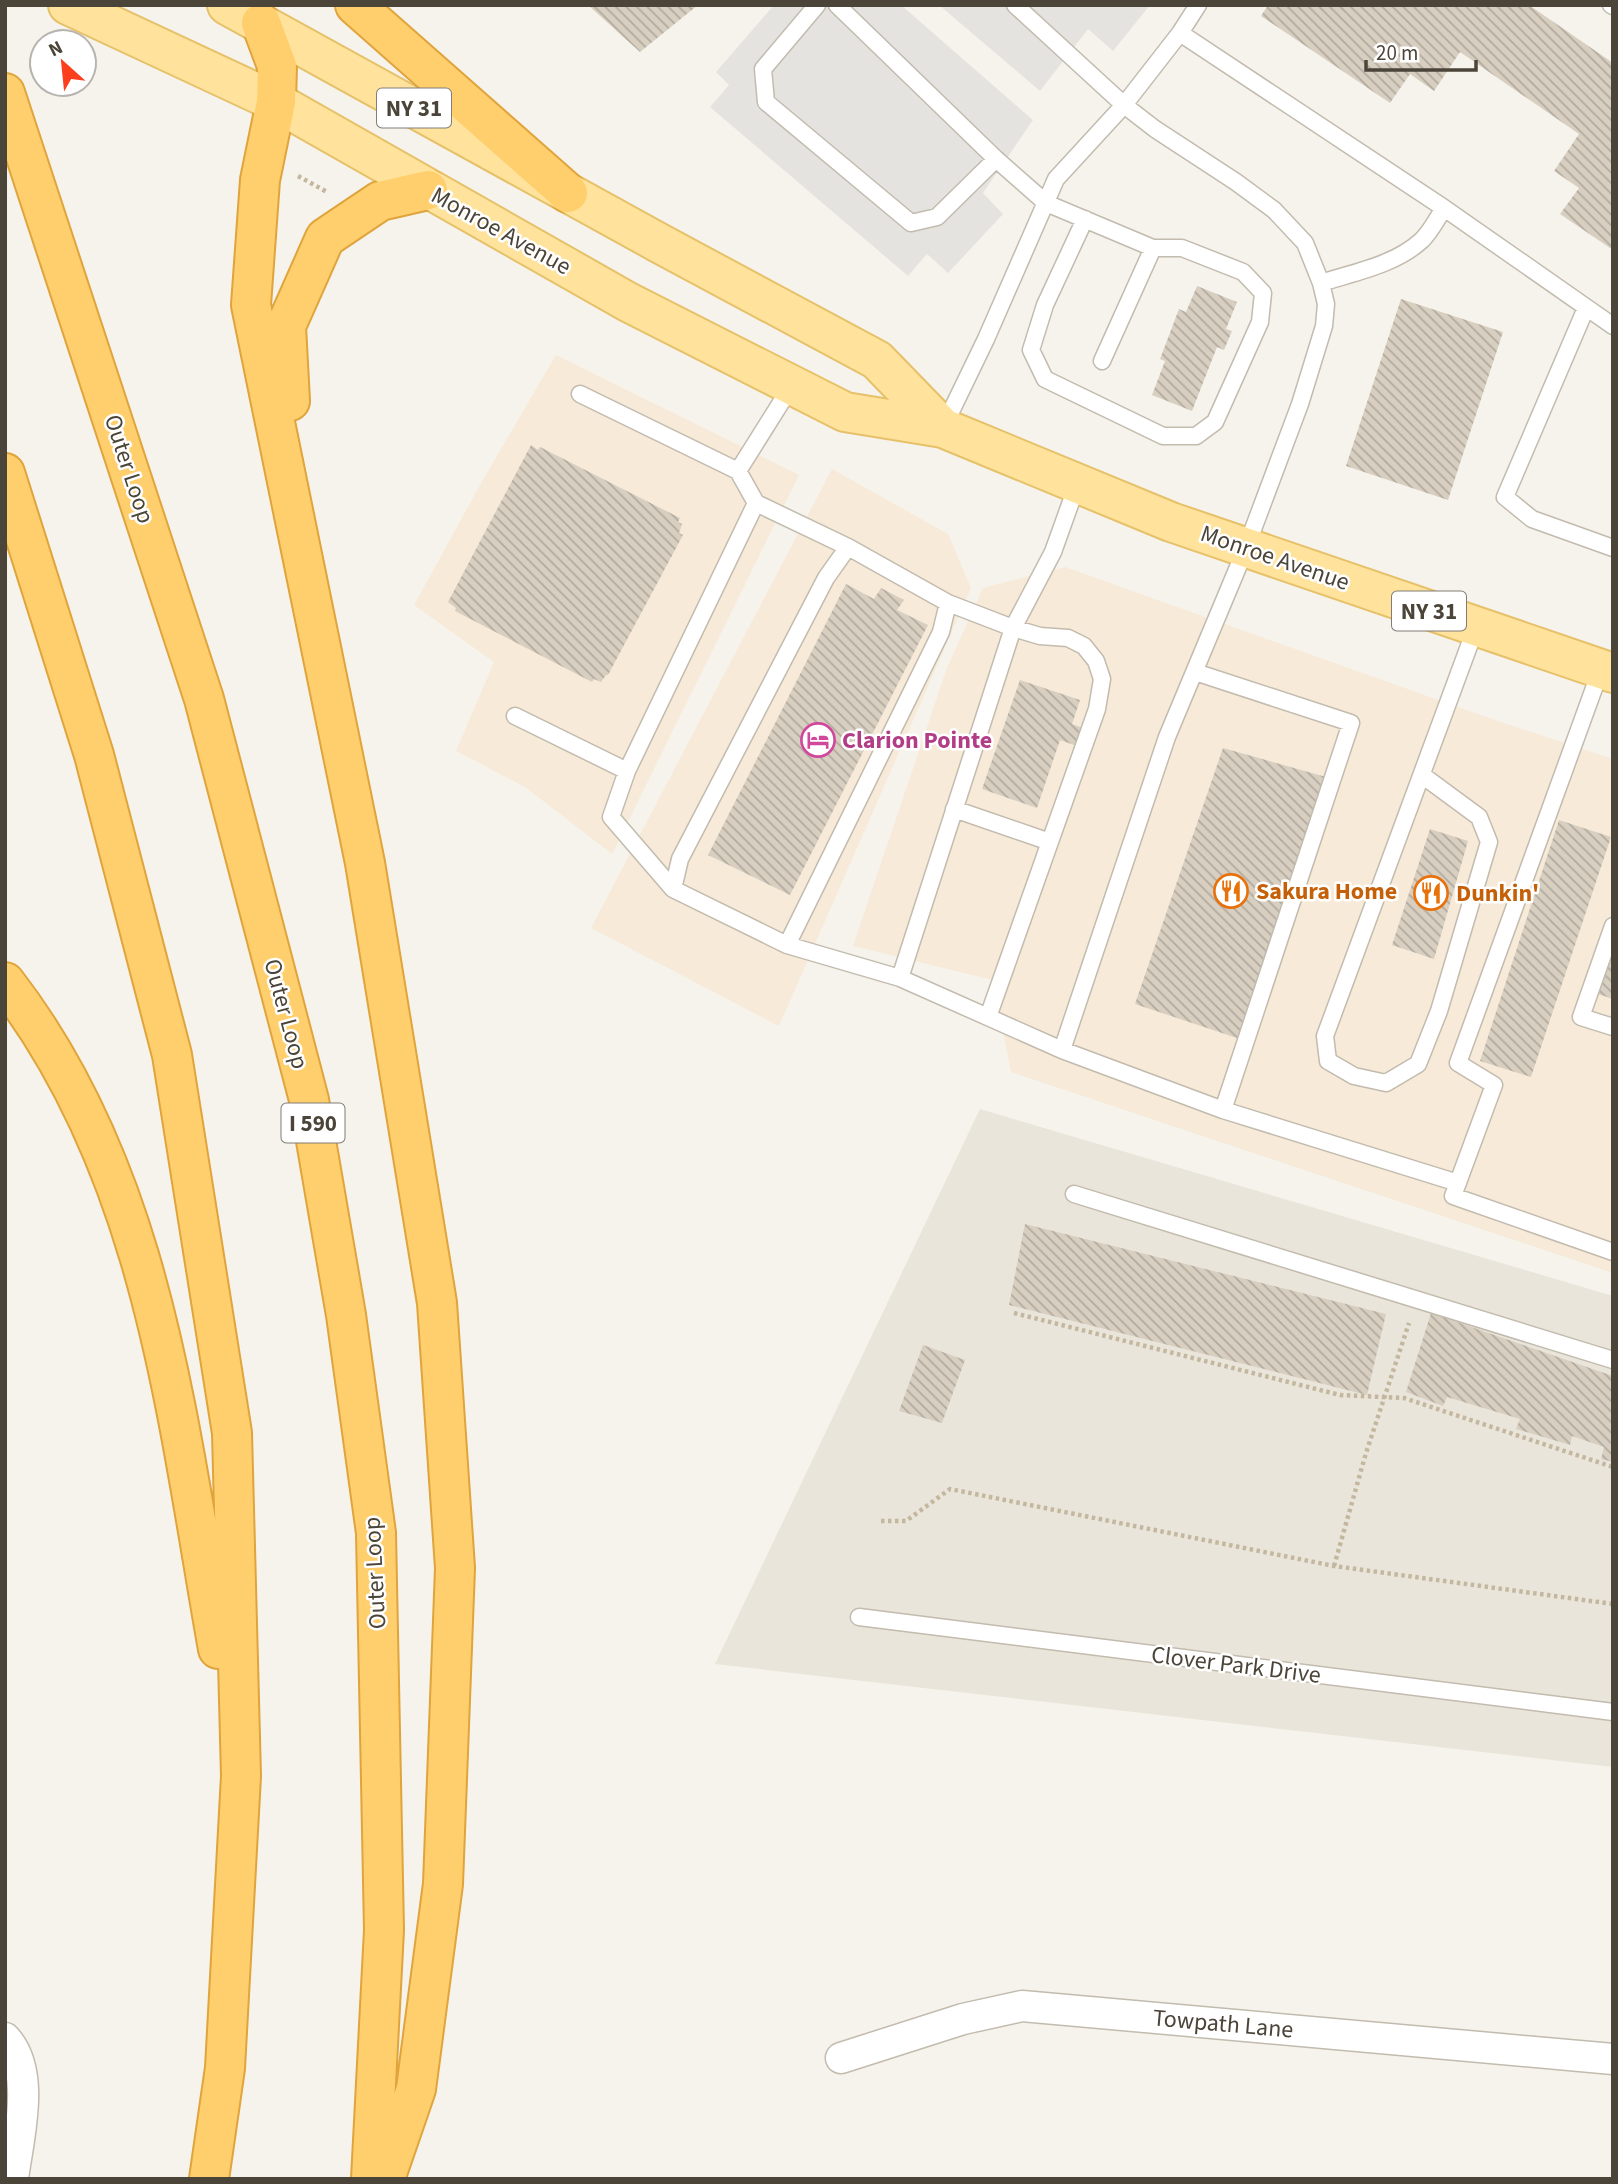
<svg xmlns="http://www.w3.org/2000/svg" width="1618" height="2184" viewBox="0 0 1618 2184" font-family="'Source Sans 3',sans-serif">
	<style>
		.residential { fill: #eae5da }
		.commercial { fill: #f7ead8 }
		.parking { fill: #e5e3e0 }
		.building { fill: url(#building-back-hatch) }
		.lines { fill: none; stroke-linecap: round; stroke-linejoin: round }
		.service-casing { stroke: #c2bbae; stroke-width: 19 }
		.minor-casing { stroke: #c2bbae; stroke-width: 33 }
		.primary-casing { stroke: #e6c16a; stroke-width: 42 }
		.motorway-casing { stroke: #e0a43c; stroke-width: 42 }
		.path { stroke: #c4b79f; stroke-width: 4.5; stroke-dasharray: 3.5 3.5; stroke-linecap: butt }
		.service { stroke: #fff; stroke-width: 16 }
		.minor { stroke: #fff; stroke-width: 30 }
		.primary { stroke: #ffe39c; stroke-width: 38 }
		.motorway { stroke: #ffcf6e; stroke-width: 38 }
		.labels { text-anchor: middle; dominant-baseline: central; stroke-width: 5; stroke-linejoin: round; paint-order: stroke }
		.shield { fill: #fff; stroke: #817c74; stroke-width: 2 }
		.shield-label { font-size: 23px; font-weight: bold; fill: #4b4439 }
		.street-label { font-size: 24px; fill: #4b4439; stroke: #fff }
		.hotel-label { font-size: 24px; font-weight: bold; fill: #b23c85; stroke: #fff; text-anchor: start }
		.food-label { font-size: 24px; font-weight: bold; fill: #c56008; stroke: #fff; text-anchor: start }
	</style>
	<defs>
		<pattern id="building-back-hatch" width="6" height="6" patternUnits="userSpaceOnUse" patternTransform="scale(1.75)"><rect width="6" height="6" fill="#d8cfc1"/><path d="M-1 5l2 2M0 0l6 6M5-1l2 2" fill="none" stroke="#b1aa9e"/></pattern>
	</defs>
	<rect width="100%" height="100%" fill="#f6f3ec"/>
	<!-- residential -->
	<path class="residential" d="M980 1109 1613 1296V1767L715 1664Z"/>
	<!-- commercial -->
	<path class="commercial" d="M556 355 799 475 612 854 525 787 456 751 494 662 414 605 484 478Z
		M832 469 948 534 971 588 779 1026 591 928Z
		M1065 567 1489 718 1613 759V1273L1011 1072 993 980 853 946 947 668 983 588Z"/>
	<!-- parking -->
	<path class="parking" d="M774 5H859L861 7 864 5H901L1033 120 983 193 1003 214 948 273 927 254 908 276 710 107 729 85 716 72Z
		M939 5H1150L1113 51 1088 29 1040 91Z"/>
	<!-- building -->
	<path class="building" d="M588 5H698L640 52Z
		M1268 5H1529L1613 63V250L1560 214 1579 188 1554 171 1579 134 1460 52 1434 91 1410 74 1390 103 1261 16Z
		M1197 286 1237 302 1226 329 1232 331 1224 350 1217 347 1192 411 1152 395 1165 361 1160 359 1179 309 1186 312Z
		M1401 299 1503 332 1448 500 1346 466Z
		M531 445 538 450 540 447 680 518 678 522 682 524 679 533 683 535 608 675H606L601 682 594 679 592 682 455 611 456 608 448 602Z
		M846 584 874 599 881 588 904 600 897 610 928 625 790 895 708 855Z
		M1020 680 1080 700 1072 724 1083 728 1077 746 1060 740 1037 808 982 789Z
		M1223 748 1326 777 1240 1039 1135 1004Z
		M1559 820 1611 837 1531 1077 1480 1061Z
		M1430 829 1468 841 1434 959 1392 945Z
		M1612 951H1613V999L1598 994Z
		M1025 1224 1386 1314 1367 1395 1009 1305Z
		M1431 1313 1613 1376V1462L1601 1459 1604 1447 1572 1436 1570 1445 1516 1429 1520 1419 1447 1397 1443 1406 1406 1392Z
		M923 1345 965 1360 942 1423 899 1411Z"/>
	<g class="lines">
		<!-- service casing -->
		<g class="service-casing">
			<path id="service" d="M817 5 763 69 766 102 911 223 937 217 996 159
				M837 5 996 159 1046 203 1153 248H1182L1243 272 1263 293 1260 322 1215 422 1196 436H1163L1045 379 1031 350 1045 305 1085 219
				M1015 5 1124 105 1155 129 1236 182 1274 210 1305 243 1321 283 1326 304 1324 326 1300 404 1246 548 1167 737 1062 1050 1223 1110 1458 1183
				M1611 5 1613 6
				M1180 33 1444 208 1613 326
				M1321 283C1355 272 1395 265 1422 240 1431 231 1437 219 1444 208
				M1586 308 1505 497 1532 519 1613 548
				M1102 361 1153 248
				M580 394 738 471 792 385
				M943 428 986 339 1056 179 1124 105 1180 33 1198 5
				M756 503 848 547
				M948 603 1013 628 1040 636 1068 638 1084 646 1096 661 1102 679 1097 709 988 1017
				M1601 669 1458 1063 1494 1085 1453 1196 1613 1252
				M1195 672 1351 723 1223 1110
				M515 716 627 771 756 503 738 471
				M627 771 611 817 673 889 787 945 900 978 1062 1050
				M1422 775 1479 817 1489 842 1439 1011 1418 1064 1386 1083 1354 1076 1328 1061 1325 1036 1476 627
				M954 809 1050 842
				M673 889 680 859 826 578 848 547 948 603 941 632 787 945
				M1613 926 1581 1017 1613 1027
				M900 978 1013 628 1053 552 1077 485
				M1074 1194 1613 1360
				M859 1617 1613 1712"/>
		</g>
		<!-- minor casing -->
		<g class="minor-casing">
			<path id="minor" d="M5 2038C37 2072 18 2138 13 2179
				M841 2058 963 2019 1022 2006 1613 2059"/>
		</g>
		<!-- primary casing -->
		<g class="primary-casing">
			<path id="primary" d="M68 5 276 102 628 302 845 412 943 428 1171 522 1613 673
				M227 5 659 243 877 360 943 428"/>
		</g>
		<!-- motorway casing -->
		<g class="motorway-casing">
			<path id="motorway" d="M355 5 568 193
				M261 23 277 66 276 102 260 180 251 305 365 863 437 1303 455 1568 443 1884 416 2089 385 2179
				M5 93 204 699 309 1100 346 1315 376 1533 384 1930 371 2179
				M290 401 286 326 325 238 380 201 428 190
				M5 473 94 755 172 1055 232 1433 241 1776 225 2068 209 2179
				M5 982C153 1173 177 1419 218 1649"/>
		</g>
		<!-- path -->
		<path class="path" d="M298 176 327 192
			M1014 1313 1340 1395 1404 1398 1613 1467
			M881 1521H906L950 1489 1334 1566 1613 1604
			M1334 1566 1366 1453 1409 1323"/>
		<!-- service -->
		<use href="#service" class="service"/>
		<!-- minor -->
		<use href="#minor" class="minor"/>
		<!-- primary -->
		<use href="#primary" class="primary"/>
		<!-- motorway -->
		<use href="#motorway" class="motorway"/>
	</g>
	<!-- icons -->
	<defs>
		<g id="hotel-ring" transform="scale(1.75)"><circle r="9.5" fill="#fff" stroke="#d1479c" stroke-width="1.5"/><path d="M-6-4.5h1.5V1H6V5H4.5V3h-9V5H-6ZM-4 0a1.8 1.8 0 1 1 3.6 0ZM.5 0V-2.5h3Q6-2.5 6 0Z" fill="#d1479c"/></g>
		<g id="restaurant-ring" transform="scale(1.75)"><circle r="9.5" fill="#fff" stroke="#e8710a" stroke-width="1.5"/><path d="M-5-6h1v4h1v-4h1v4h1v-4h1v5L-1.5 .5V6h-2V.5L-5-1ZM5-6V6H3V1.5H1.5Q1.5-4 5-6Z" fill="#e8710a"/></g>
	</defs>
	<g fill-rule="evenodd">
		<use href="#hotel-ring" x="818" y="740"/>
		<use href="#restaurant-ring" x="1231" y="891"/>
		<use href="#restaurant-ring" x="1431" y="893"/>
	</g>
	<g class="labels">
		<!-- shield labels -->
		<g class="shield">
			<rect x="377" y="88.5" width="74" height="39" rx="5"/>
			<rect x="1392" y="591.5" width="74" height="39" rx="5"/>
			<rect x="281.5" y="1103.5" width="63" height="39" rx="5"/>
		</g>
		<g class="shield-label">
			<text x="414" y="108">NY 31</text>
			<text x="1429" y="611">NY 31</text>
			<text x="313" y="1123">I 590</text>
		</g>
		<!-- street labels -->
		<g class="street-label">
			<text transform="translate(501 231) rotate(29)">Monroe Avenue</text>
			<text transform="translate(129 469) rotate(72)">Outer Loop</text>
			<text transform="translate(1275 558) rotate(19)">Monroe Avenue</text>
			<text transform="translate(286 1014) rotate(75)">Outer Loop</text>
			<text transform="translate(375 1573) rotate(-93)">Outer Loop</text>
			<text transform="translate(1236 1665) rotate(7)">Clover Park Drive</text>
			<text transform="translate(1223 2024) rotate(5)">Towpath Lane</text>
		</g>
		<!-- hotel labels -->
		<g class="hotel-label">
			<text x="842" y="740">Clarion Pointe</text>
		</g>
		<!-- food labels -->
		<g class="food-label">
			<text x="1256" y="891">Sakura Home</text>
			<text x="1456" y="893">Dunkin'</text>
		</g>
	</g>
	<!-- border -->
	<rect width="1618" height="2184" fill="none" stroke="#4b4439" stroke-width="14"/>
	<!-- north arrow -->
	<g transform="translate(63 63) rotate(333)"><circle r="33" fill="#ffffff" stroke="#b7b4b0" stroke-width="2"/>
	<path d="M0-5L12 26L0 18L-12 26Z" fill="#fc3f1d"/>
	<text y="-10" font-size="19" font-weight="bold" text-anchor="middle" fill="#4b4439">N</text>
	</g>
	<!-- scale -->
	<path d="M1366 60v10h110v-10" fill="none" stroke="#4b4439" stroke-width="3.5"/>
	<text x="1376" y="60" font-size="21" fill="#4b4439" stroke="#ffffff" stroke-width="5" paint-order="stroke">20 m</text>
</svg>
